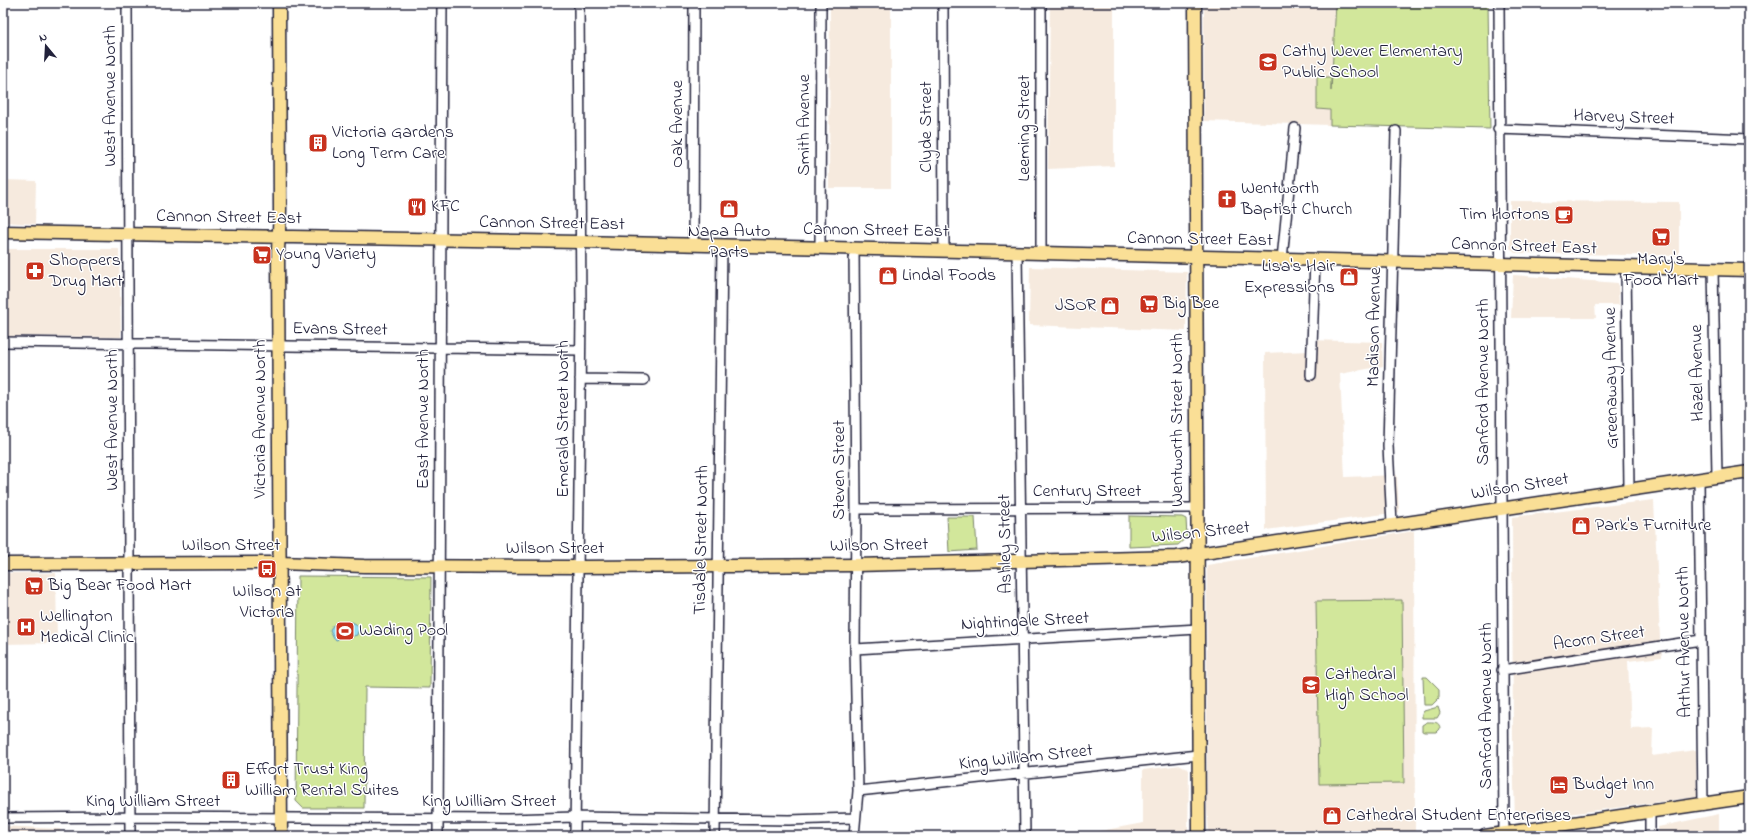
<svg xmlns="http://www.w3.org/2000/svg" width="1752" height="839" viewBox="0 0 1752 839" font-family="'Indie Flower',sans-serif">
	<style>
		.built { fill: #f6eade }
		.green { fill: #d2e79b; stroke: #7a846b }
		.water { fill: #92ddf3; stroke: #6592a9 }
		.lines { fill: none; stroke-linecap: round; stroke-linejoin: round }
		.minor-casing { stroke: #22223b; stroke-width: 12 }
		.major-casing { stroke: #22223b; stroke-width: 15 }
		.minor { stroke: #fff; stroke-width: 9 }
		.major { stroke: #fadf96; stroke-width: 12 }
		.labels { text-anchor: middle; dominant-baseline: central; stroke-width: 3; stroke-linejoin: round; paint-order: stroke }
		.poi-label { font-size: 18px; fill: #22223b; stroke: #fff; text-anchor: start }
		.street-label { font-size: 18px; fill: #22223b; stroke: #fff }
	</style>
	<rect width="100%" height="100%" fill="#fff"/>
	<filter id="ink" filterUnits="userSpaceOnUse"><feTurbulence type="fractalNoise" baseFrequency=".025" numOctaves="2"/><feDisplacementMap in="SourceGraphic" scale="8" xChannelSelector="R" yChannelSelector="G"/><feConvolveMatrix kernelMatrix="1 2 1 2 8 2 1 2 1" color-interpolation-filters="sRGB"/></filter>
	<g filter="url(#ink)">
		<!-- built -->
		<path class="built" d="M830 3H891V188H829Z
			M1050 3H1114V166L1048 169Z
			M1204 3H1336L1330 125 1204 121Z
			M3 180 36 181 35 224 3 222Z
			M1510 201 1679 202V256L1515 253 1510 248Z
			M3 249H119L121 337 3 336Z
			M1030 267 1187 272 1186 331 1029 325Z
			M1513 275 1618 283 1619 305H1595L1596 318H1511Z
			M1308 340 1382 342 1383 366 1340 374 1345 477 1397 475 1399 512 1266 530 1265 353 1308 351Z
			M1654 500 1660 639 1662 657 1628 661 1631 729 1653 728 1652 756 1696 750 1697 797 1515 821 1513 747 1512 517Z
			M1414 531 1415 832 1390 836H1209L1207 805V565Z
			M3 573H56L57 643 3 644Z
			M1181 765 1189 770 1188 836H1074L1143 823V770Z
			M1719 814V836H1659L1658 827Z
			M3 826 60 829V836H3Z"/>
		<!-- green -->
		<path class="green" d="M1336 3H1488L1490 129 1330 125V110L1317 109V77H1331V91Z
			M1129 516 1182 517 1186 519 1187 537 1178 545 1129 547Z
			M947 517H975L977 550 949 552Z
			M298 576 431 577 430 688 365 687 364 808H303L296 801Z
			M1402 600 1404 783 1319 784 1316 601Z
			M1423 677H1427L1439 689V698L1432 705H1424Z
			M1438 707 1440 713 1437 718H1422V714L1424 711Z
			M1427 722C1433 722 1440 721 1440 729L1437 732H1424L1422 731V725Z"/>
		<!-- water -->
		<path class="water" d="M352 622 356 624 359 628 357 635C350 638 343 634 337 640L334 639 330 631 333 625 342 626Z"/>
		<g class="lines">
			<!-- minor casing -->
			<g class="minor-casing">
				<path id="minor" d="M127 3 130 836
					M943 3 944 251
					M1499 3 1504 836
					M1498 129 1749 139
					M693 245 694 3
					M820 247 821 3
					M854 248 856 509 855 649 858 791 854 836
					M1017 253 1025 836
					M1041 253V3
					M1282 259 1295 128
					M1626 268 1629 489
					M1713 269 1717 476
					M3 342 580 350
					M1311 375 1315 260
					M580 379 644 380
					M1699 479 1703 805
					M856 509 1197 508
					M1392 524 1388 446 1396 131
					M855 649 1198 629
					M1502 670 1701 640
					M858 791 1198 755
					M3 818 130 817 508 819 575 817 789 820 854 818
					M438 836 442 3
					M575 836 581 313 579 3
					M715 836 722 245
					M1650 836V813"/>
			</g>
			<!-- major casing -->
			<g class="major-casing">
				<path id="major" d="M279 3 280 210 278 251 281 836
					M1195 3 1199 836
					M3 232 580 242 1749 270
					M3 564 280 563 364 566 579 567 856 565 1177 557 1749 472
					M1485 836 1749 797"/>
			</g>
			<!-- minor -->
			<use href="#minor" class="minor"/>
			<!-- major -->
			<use href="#major" class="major"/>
		</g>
	</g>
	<!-- icons -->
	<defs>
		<g id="school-square" transform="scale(1)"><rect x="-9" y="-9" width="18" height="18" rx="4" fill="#c8321e" stroke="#fff"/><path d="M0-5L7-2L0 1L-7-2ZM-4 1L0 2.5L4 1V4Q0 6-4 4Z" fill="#fff"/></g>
		<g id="building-square" transform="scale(1)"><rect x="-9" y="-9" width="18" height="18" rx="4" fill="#c8321e" stroke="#fff"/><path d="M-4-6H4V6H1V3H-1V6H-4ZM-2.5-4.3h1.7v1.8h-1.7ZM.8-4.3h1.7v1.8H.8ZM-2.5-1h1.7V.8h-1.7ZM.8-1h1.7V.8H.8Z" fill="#fff"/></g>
		<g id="church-square" transform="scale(1)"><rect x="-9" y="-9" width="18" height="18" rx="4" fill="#c8321e" stroke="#fff"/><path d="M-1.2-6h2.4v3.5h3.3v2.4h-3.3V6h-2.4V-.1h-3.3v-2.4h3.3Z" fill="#fff"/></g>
		<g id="restaurant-square" transform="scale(1)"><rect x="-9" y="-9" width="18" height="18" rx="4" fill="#c8321e" stroke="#fff"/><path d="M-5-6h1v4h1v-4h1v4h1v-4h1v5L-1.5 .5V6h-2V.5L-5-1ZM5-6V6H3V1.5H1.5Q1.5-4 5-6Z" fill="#fff"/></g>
		<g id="shop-square" transform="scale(1)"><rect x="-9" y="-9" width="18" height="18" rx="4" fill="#c8321e" stroke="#fff"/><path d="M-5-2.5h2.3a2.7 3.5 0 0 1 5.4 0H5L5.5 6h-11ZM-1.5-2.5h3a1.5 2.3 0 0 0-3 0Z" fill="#fff"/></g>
		<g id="cafe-square" transform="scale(1)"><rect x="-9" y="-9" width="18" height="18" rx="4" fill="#c8321e" stroke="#fff"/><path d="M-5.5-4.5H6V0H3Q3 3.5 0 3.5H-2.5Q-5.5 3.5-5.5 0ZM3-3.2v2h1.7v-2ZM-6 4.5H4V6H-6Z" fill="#fff"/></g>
		<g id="supermarket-square" transform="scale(1)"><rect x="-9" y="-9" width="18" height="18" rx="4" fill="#c8321e" stroke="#fff"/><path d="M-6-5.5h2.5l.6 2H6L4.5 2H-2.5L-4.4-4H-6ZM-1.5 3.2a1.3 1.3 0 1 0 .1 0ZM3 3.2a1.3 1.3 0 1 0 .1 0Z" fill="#fff"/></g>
		<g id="pharmacy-square" transform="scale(1)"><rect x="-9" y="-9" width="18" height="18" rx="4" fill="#c8321e" stroke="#fff"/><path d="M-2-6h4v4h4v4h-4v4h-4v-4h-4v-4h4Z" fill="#fff"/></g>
		<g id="bus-square" transform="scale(1)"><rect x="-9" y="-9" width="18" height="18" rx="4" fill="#c8321e" stroke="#fff"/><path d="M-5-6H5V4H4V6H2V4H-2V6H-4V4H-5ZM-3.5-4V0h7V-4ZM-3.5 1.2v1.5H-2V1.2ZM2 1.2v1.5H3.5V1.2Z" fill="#fff"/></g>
		<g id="hospital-square" transform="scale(1)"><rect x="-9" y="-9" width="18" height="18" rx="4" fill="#c8321e" stroke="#fff"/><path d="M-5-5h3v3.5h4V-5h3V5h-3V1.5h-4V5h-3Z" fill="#fff"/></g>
		<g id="stadium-square" transform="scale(1)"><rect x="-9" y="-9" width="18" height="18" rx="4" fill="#c8321e" stroke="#fff"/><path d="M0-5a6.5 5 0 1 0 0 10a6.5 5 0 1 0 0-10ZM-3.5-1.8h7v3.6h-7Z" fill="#fff"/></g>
		<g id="hotel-square" transform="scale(1)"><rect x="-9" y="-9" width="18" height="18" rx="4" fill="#c8321e" stroke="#fff"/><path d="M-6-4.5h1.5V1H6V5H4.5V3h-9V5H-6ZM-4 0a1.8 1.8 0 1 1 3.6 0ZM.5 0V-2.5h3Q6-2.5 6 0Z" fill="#fff"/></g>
	</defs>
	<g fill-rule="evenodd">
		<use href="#school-square" x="1268" y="62"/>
		<use href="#building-square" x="318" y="143"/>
		<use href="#church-square" x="1227" y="199"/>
		<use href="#restaurant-square" x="417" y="207"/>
		<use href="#shop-square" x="729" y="209"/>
		<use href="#cafe-square" x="1564" y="215"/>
		<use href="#supermarket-square" x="1661" y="237"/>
		<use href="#supermarket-square" x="262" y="255"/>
		<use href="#pharmacy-square" x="35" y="271"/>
		<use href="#shop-square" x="888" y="276"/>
		<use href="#shop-square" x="1349" y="277"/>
		<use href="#supermarket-square" x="1149" y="304"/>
		<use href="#shop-square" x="1110" y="306"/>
		<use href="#shop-square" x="1581" y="526"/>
		<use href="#bus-square" x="267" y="569"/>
		<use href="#supermarket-square" x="34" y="586"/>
		<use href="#hospital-square" x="26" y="627"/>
		<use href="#stadium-square" x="345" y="631"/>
		<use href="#school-square" x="1311" y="685"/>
		<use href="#building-square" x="231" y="780"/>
		<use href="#hotel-square" x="1559" y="785"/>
		<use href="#shop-square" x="1332" y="816"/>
	</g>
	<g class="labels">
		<!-- poi labels -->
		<g class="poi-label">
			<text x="1282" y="52">Cathy Wever Elementary<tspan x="1282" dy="21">Public School</tspan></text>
			<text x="332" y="133">Victoria Gardens<tspan x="332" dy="21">Long Term Care</tspan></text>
			<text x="1241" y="189">Wentworth<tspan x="1241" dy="21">Baptist Church</tspan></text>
			<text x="431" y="207">KFC</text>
			<text x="1550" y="215" text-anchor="end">Tim Hortons</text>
			<text x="729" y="232" text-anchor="middle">Napa Auto<tspan x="729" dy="21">Parts</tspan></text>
			<text x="276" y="255">Young Variety</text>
			<text x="1661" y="260" text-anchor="middle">Mary's<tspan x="1661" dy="21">Food Mart</tspan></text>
			<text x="49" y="261">Shoppers<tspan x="49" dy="21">Drug Mart</tspan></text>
			<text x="1335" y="267" text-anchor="end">Lisa's Hair<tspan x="1335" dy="21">Expressions</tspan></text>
			<text x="902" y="276">Lindal Foods</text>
			<text x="1163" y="304">Big Bee</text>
			<text x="1096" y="306" text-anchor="end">JSOR</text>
			<text x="1595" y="526">Park's Furniture</text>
			<text x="48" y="586">Big Bear Food Mart</text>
			<text x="267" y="592" text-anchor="middle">Wilson at<tspan x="267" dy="21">Victoria</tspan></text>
			<text x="40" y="617">Wellington<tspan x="40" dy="21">Medical Clinic</tspan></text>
			<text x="359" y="631">Wading Pool</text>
			<text x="1325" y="675">Cathedral<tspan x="1325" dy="21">High School</tspan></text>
			<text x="245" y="770">Effort Trust King<tspan x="245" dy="21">William Rental Suites</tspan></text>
			<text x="1573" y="785">Budget Inn</text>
			<text x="1346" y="816">Cathedral Student Enterprises</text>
		</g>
		<!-- street labels -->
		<g class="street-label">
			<text transform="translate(111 96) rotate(-90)">West Avenue North</text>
			<text transform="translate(1624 118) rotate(2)">Harvey Street</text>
			<text transform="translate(678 124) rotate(-90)">Oak Avenue</text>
			<text transform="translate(805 125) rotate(-90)">Smith Avenue</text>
			<text transform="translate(927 127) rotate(-90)">Clyde Street</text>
			<text transform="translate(1025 128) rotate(-90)">Leeming Street</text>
			<text transform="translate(229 218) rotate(1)">Cannon Street East</text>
			<text transform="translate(552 224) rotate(1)">Cannon Street East</text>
			<text transform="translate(876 231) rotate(1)">Cannon Street East</text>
			<text transform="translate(1200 240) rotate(1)">Cannon Street East</text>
			<text transform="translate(1524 247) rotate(2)">Cannon Street East</text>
			<text transform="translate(1375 327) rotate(-89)">Madison Avenue</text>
			<text transform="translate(340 330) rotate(1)">Evans Street</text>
			<text transform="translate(1698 373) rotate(-91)">Hazel Avenue</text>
			<text transform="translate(1612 378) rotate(-91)">Greenaway Avenue</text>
			<text transform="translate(1484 382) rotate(-90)">Sanford Avenue North</text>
			<text transform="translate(261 419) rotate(-90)">Victoria Avenue North</text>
			<text transform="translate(424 419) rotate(-90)">East Avenue North</text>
			<text transform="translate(564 419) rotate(-90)">Emerald Street North</text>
			<text transform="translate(113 420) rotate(-90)">West Avenue North</text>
			<text transform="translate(1178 420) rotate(-90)">Wentworth Street North</text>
			<text transform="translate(840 470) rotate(-90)">Steven Street</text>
			<text transform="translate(1520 487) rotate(-9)">Wilson Street</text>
			<text x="1087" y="492">Century Street</text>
			<text transform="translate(1201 533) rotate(-6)">Wilson Street</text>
			<text transform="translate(702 540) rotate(-89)">Tisdale Street North</text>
			<text transform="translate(1006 544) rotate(-91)">Ashley Street</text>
			<text x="231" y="546">Wilson Street</text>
			<text transform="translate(879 546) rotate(-1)">Wilson Street</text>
			<text x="555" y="549">Wilson Street</text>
			<text transform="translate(1025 622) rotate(-3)">Nightingale Street</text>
			<text transform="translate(1599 639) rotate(-8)">Acorn Street</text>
			<text transform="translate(1685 642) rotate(-91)">Arthur Avenue North</text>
			<text transform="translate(1487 706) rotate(-90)">Sanford Avenue North</text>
			<text transform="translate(1026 758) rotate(-6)">King William Street</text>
			<text x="153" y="802">King William Street</text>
			<text x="489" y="802">King William Street</text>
		</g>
	</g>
	<!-- margin -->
	<rect width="1752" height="839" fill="none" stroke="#fff" stroke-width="16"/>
	<rect x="8" y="8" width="1736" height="823" fill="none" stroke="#22223b" stroke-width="1.5" filter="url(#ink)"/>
	<!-- north arrow -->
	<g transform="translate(46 46) rotate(342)" stroke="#ffffff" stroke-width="3" paint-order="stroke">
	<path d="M0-3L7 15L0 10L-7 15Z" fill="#22223b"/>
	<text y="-6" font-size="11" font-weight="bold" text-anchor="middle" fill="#22223b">N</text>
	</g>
</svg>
